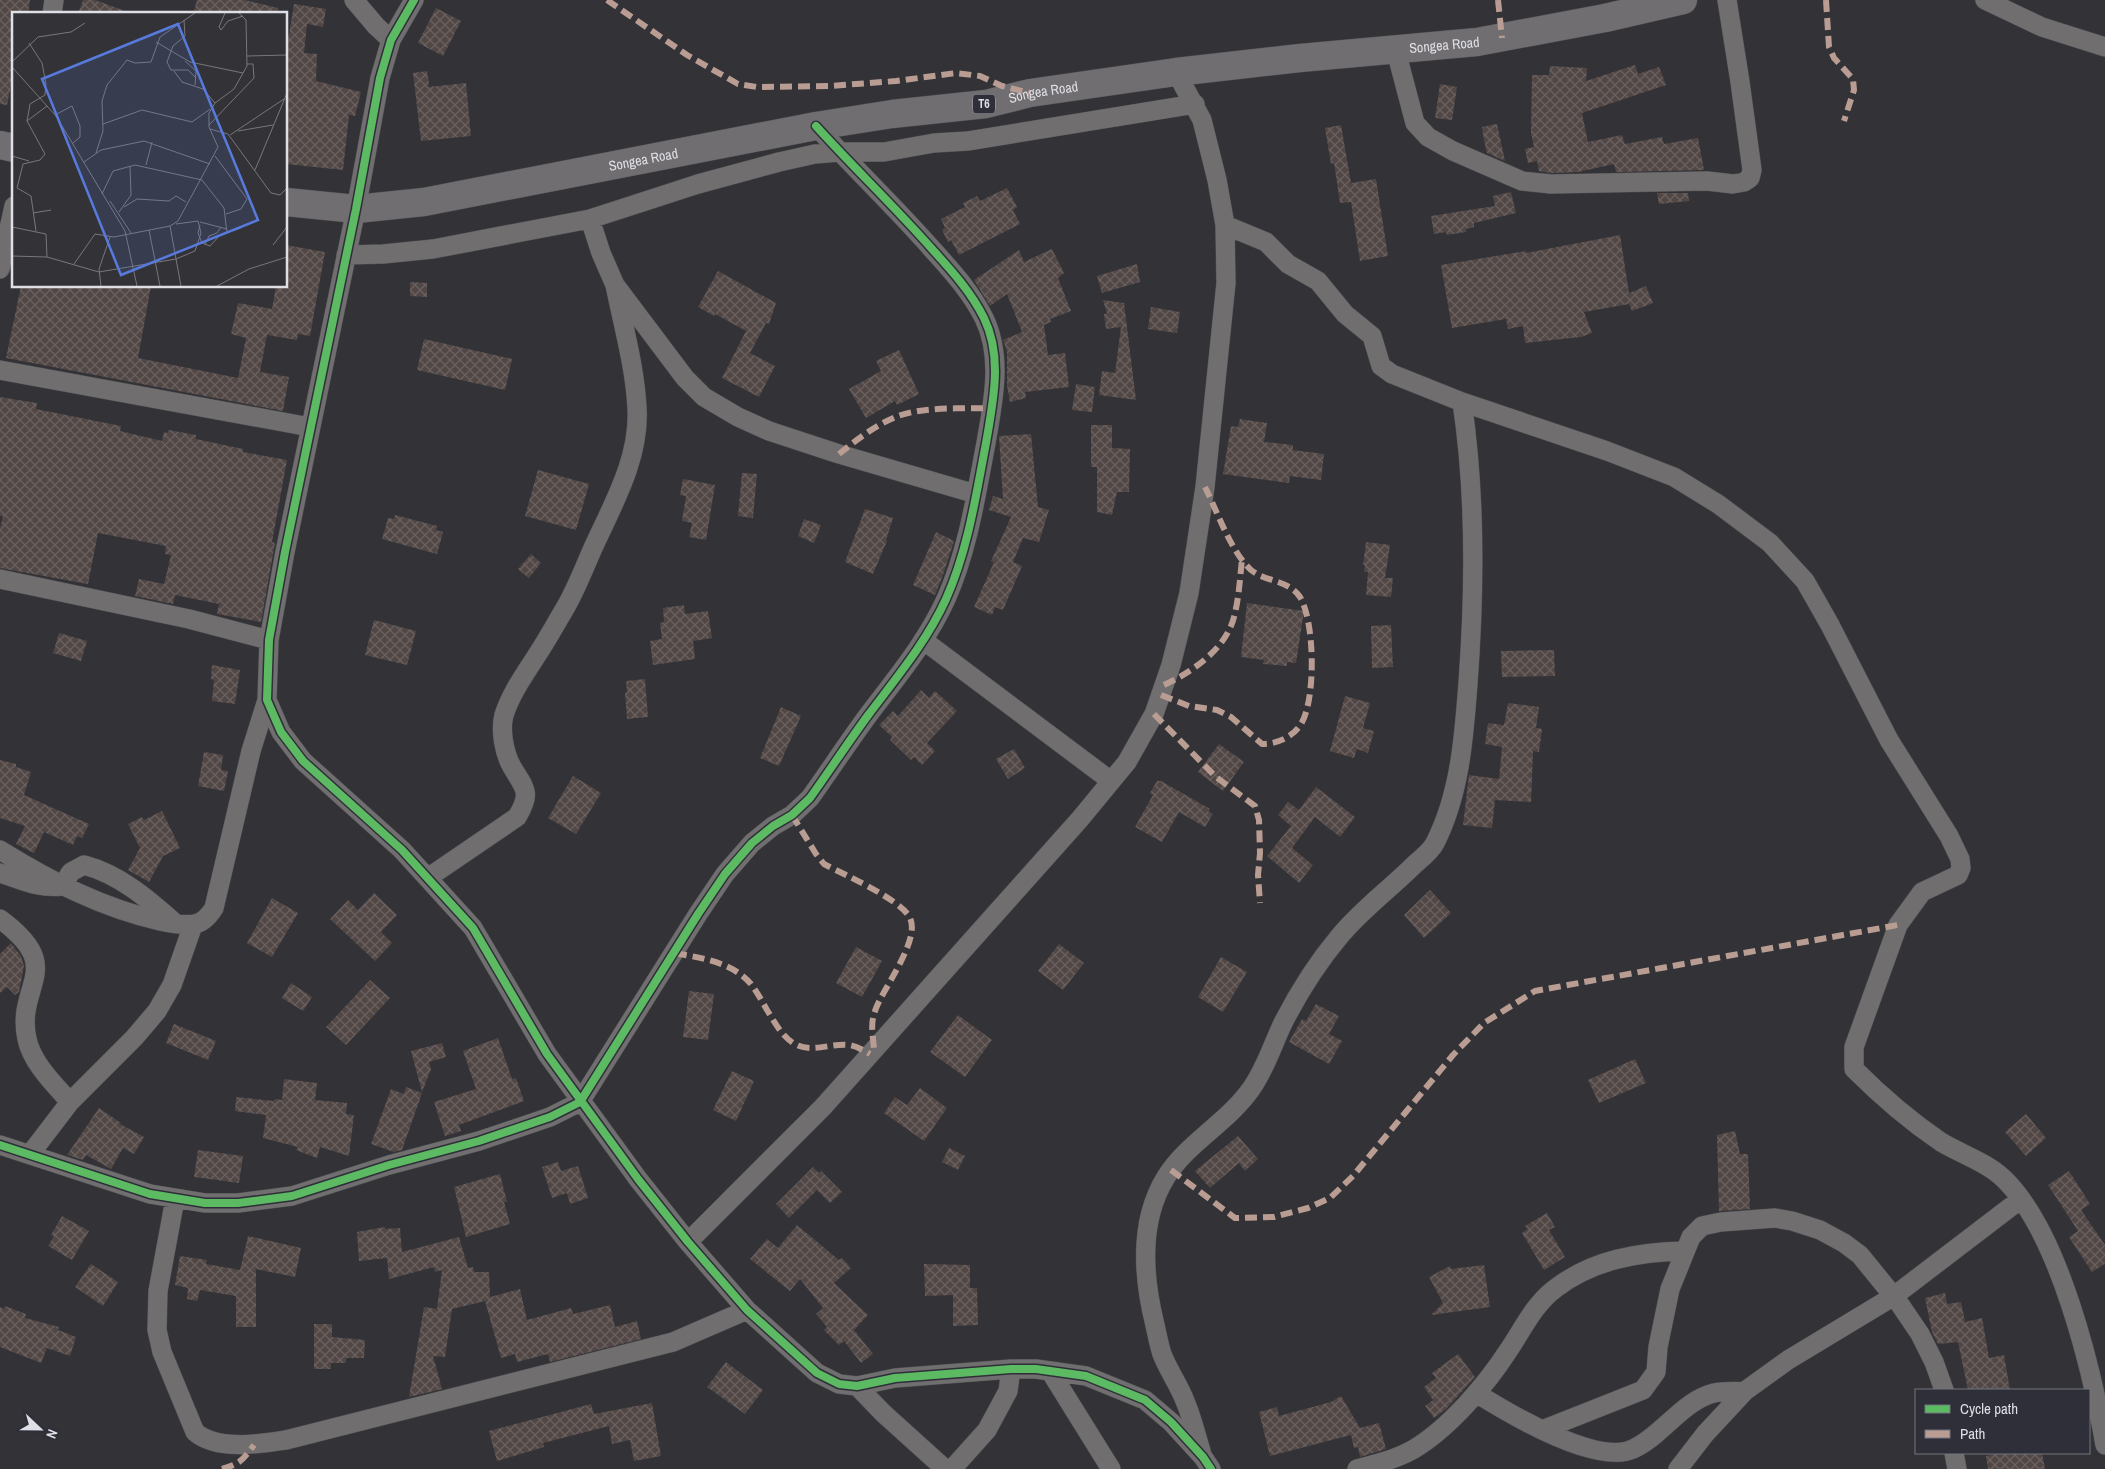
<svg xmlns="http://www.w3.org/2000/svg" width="2105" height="1469" viewBox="0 0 2105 1469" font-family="'Archivo Narrow',sans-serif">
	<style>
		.building { fill: url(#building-cross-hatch) }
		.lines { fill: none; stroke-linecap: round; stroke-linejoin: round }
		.minor-casing { stroke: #4f4f52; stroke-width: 20 }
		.trunk-casing { stroke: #4f4f52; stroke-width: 29 }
		.minor { stroke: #706e6f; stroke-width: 19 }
		.trunk { stroke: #706e70; stroke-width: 28 }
		.quiet { stroke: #b99d93; stroke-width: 6; stroke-dasharray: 12 6; stroke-linecap: butt }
		.cycleway-casing { stroke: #2f2f3a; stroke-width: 11 }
		.cycleway { stroke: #5cba63; stroke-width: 8 }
		.labels { text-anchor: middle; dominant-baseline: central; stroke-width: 5; stroke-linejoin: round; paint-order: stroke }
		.shield { fill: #2f2f3a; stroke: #aaaab2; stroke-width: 1 }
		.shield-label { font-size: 12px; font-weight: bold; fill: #dfdfe6 }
		.street-label { font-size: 14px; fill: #dfdfe6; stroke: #2f2f3a }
		.inset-road { fill: none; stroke: #77777d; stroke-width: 1 }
		.view { fill: #577adc; fill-opacity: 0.15; stroke: #577adc; stroke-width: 2.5 }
		.inset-edge { fill: none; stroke: #dfdfe6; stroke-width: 2.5 }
	</style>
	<defs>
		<pattern id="building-cross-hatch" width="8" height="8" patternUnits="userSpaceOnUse" patternTransform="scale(1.25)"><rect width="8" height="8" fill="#514745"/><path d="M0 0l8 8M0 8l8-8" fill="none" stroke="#6a6160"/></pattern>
	</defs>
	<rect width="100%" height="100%" fill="#323237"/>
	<!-- building -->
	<path class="building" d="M0 0H30L28 14H14V71L7 105 0 104Z
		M83 0H95L128 12V14H78Z
		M197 0H245L278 8V14H193Z
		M294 4 326 9 323 27 307 24 304 53 317 54 316 81 361 92 355 116 349 115 343 170 286 164V35H289Z
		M436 8 461 21 443 56 418 43Z
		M1635 65 1638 74 1659 67 1666 85 1582 113 1588 142 1622 135 1625 144 1662 137 1664 144 1698 138 1704 170 1616 172 1614 164 1578 172 1551 173 1539 171 1537 161 1528 163 1525 149 1534 147 1531 133 1532 75H1549L1550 66 1587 68 1586 81Z
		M427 71 429 83 428 87 466 83 471 136 421 141 413 73Z
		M1440 84 1457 87 1452 120 1435 118Z
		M1497 124 1505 161 1487 153 1484 140 1482 127Z
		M1341 125 1351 183 1376 179 1388 256 1360 261 1351 202 1340 203 1334 163 1331 164 1325 128Z
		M1007 188 1017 207 1013 210 1020 224 959 255 951 240 948 242 942 230 945 228 941 219 965 207 963 203 977 196 980 201Z
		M1511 192 1516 213 1474 223V227L1466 229V232L1447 235 1446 232 1434 234 1431 216 1495 206 1493 196Z
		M1657 193H1688L1689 201 1659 204Z
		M1620 235 1629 293 1646 286 1653 303 1632 311 1629 304 1584 312 1592 333 1581 337 1525 343 1523 326 1508 329 1506 319 1452 328 1441 265 1526 251V253Z
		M286 245 325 252 310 336 298 334 297 340 267 335 260 372 289 377 283 411 6 358 21 286H151L138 358 238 378 246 338 231 334 238 303 272 309 276 286H286Z
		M1052 249 1064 273 1058 278 1071 311 1050 319 1051 322 1044 325 1048 355 1065 353 1069 387 1025 392 1026 398 1010 402 1007 386V351L1003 340 1022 332 1007 294 990 306 974 280 1019 250 1024 262Z
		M1137 264 1140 282 1102 293 1097 276Z
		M718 271 776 303 769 324 766 323 750 353 775 366 759 397 722 378 746 331 715 314 714 316 698 307Z
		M410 282 427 283V297L410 296Z
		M1103 300 1124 303 1136 400 1099 395 1102 371 1115 373 1121 327 1106 329 1104 314H1107Z
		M1151 307 1180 312 1177 333 1148 329Z
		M424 339 512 359 505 390 417 370Z
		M899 350 919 394 897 405 895 401 866 418 849 389 881 371 876 361Z
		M1076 384 1095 387 1092 412 1072 410Z
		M0 397 37 403 36 409 121 426 120 431 162 441 164 432 168 433 169 430 196 435V439L243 449V452L287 460 272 542 275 543 261 622 217 614 219 604 175 595 173 604 135 596 139 579 164 584 171 555 165 554 166 546 98 533 88 584 0 568V528L3 516H0Z
		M1240 419 1267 423 1264 442 1293 445V450L1324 454 1321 480 1290 476 1289 483 1223 474 1231 426 1238 427Z
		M1091 425H1112V448L1130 449 1129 492H1117L1112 515 1097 512V467H1091Z
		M1031 434 1038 507 1049 510 1039 542 1023 538 1013 562 1022 566 1003 610 995 607 992 615 974 607 994 562 991 561 1011 517 989 510 993 496 1003 499 999 436Z
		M538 470 589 484 576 530 525 516Z
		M742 473 757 474 753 518 738 516Z
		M683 479 715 485 706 540 689 537 692 523 682 521 686 496 680 495Z
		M865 509 893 518 886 540 887 541 873 574 845 562Z
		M395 515 437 526 436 530 443 532 437 554 382 539 388 518 394 519Z
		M804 519 821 525 814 543 798 536Z
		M936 532 954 541 943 575 935 595 913 585Z
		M1366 542 1390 545 1385 578H1393L1391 597 1366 595 1368 572H1364L1365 565H1363Z
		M531 554 541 563 529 578 518 569Z
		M1247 603 1304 611 1296 663 1287 662V666L1263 664 1264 660 1241 657Z
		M684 605 685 614 708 611 712 638 693 641 695 659 653 665 650 641 662 639 660 623 664 622 663 608Z
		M374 620 416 631 407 665 365 655Z
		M1391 625 1393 667 1372 668 1371 626Z
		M59 633 87 641 81 661 53 653Z
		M1554 650 1555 676 1502 677 1501 651Z
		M212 665 240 670 235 704 212 701 214 680 211 679Z
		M645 679 648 717 627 719 625 693 627 692 626 681Z
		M921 690 929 698 935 691 957 711 927 743 935 751 922 765 914 757 911 760 890 740 892 737 879 725 893 711 898 716Z
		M1345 696 1370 703 1363 728 1374 731 1368 753 1357 749 1354 758 1330 751Z
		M1508 703 1539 707 1536 728 1542 729 1539 752 1533 751 1531 802 1495 800 1492 828 1463 825 1469 775 1499 779 1502 747 1485 744 1488 723 1504 725Z
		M781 707 801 716 779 766 760 758Z
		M1219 744 1244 762 1223 791 1198 772Z
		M1014 749 1025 768 1008 779 996 759Z
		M204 752 223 755 221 770 228 771 224 791 198 786Z
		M0 760 16 764V767L31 772 24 795 89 824 82 838 77 836 73 845 44 832 34 853 16 844 25 826 0 818Z
		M573 776 601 793 576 834 548 818Z
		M1157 781H1161L1210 809 1208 811 1213 814 1205 827 1179 812 1162 842 1135 827 1153 795 1150 793Z
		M1316 787 1355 817 1340 837 1315 817 1292 848 1313 865 1299 883 1267 856 1291 826 1278 815 1288 802 1299 810Z
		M162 811 180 848 163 856 149 882 128 870 140 848 128 824 142 817 144 820Z
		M1430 890 1451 913 1424 938 1404 915Z
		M374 893 397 915 381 932 392 943 375 961 330 919 348 900 358 910Z
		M272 898 298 913 272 957 247 943Z
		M11 943 21 956 24 966 19 992 15 995 7 987 0 993V954Z
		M1059 944 1084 963 1063 990 1038 971Z
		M856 947 882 961 862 997 836 983Z
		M1221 957 1247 972 1223 1012 1198 997Z
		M370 980 390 998 346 1045 326 1027Z
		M291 983 312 997 303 1011 282 998Z
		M689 991 714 994 708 1040 683 1037Z
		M1316 1004 1339 1016 1329 1034 1342 1041 1329 1064 1289 1042 1302 1019 1306 1021Z
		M958 1015 992 1040 965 1077 930 1052Z
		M174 1024 216 1041 208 1060 166 1043Z
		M498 1038 512 1079 516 1078 524 1101 459 1125 461 1131 445 1136 434 1102 476 1089 463 1051Z
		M442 1043 446 1057 429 1062 431 1069 422 1092 411 1051Z
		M1635 1059 1646 1083 1599 1103 1588 1080Z
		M732 1071 754 1081 736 1121 713 1110Z
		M284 1079 317 1083 315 1100 347 1103 346 1114 354 1115 349 1156 320 1147 317 1158 296 1150 298 1147 263 1138 266 1115 235 1111 236 1097 274 1101 275 1099 282 1100Z
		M406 1087 422 1093 402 1150 394 1152 371 1144 391 1089 404 1094Z
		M920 1088 947 1108 924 1141 884 1113 895 1097 907 1105Z
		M99 1108 121 1123 120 1124 144 1137 134 1154 123 1148 111 1169 86 1155 83 1160 67 1155Z
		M2026 1114 2046 1138 2026 1156 2005 1132Z
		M1735 1131 1740 1154H1748L1750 1209 1719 1211 1717 1135Z
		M1238 1136 1258 1159 1245 1171 1239 1163 1210 1188 1195 1171Z
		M949 1148 965 1156 958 1170 942 1162Z
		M198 1150 243 1156 239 1183 194 1177Z
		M558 1162 561 1171 578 1166 588 1198 570 1204 567 1193 552 1198 542 1167Z
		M813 1167 819 1173 821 1171 842 1192 830 1203 817 1190 789 1218 776 1204Z
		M2069 1171 2090 1204 2081 1210 2105 1245V1264L2092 1272 2069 1237 2078 1231 2048 1185Z
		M500 1174 507 1202H504L510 1224 466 1237 454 1187Z
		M1547 1213 1555 1227 1549 1230 1565 1257 1544 1270 1522 1233 1528 1229 1525 1226Z
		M62 1216 89 1231 72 1260 48 1246 54 1236 51 1235Z
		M797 1225 839 1260 842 1258 851 1268 834 1283 868 1315 854 1330 873 1354 861 1363 844 1341 839 1345 824 1330 827 1327 816 1314 823 1308 800 1279 790 1291 750 1259 767 1239 778 1248Z
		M385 1227V1229L400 1228 402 1252 459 1237 468 1268 473 1267 474 1272H489L490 1297 520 1289 527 1320 571 1308 573 1314 610 1305 615 1327 637 1321 641 1339 550 1362 548 1354 517 1362 515 1354 501 1358 485 1301 452 1309 445 1357 433 1356 442 1389 409 1397 424 1307 437 1309 442 1270 435 1272 434 1267 389 1279 387 1258 359 1261 357 1232Z
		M248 1236 301 1248 295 1277 256 1269V1327H236V1296L200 1290 197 1301 187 1299 188 1288 175 1285 180 1256 207 1260 206 1264 240 1270Z
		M91 1264 118 1282 103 1306 75 1287Z
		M924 1264 970 1265V1288H977L978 1325 953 1326V1295L925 1296Z
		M1484 1265 1490 1307 1431 1315 1443 1303 1429 1277 1450 1266 1451 1269Z
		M1945 1293 1947 1304 1961 1302 1965 1322 1982 1318 1989 1358 2004 1355 2010 1390H1968L1958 1342 1938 1344 1932 1332 1925 1298Z
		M5 1306 26 1314 25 1318 59 1327 58 1330 76 1337 70 1356 47 1348 41 1363 0 1347V1307L4 1309Z
		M314 1324H332V1337L365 1340 364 1358H346V1363H331V1369H314Z
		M1458 1354 1475 1377 1446 1409 1434 1418 1425 1406 1433 1400 1424 1387 1436 1378 1432 1373Z
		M726 1362 763 1390 745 1414 707 1387Z
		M1341 1396 1360 1428 1379 1423 1386 1449 1360 1457 1358 1447 1354 1448 1351 1435 1270 1456 1259 1412 1277 1407 1279 1416 1331 1402Z
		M652 1403 661 1456 634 1461 630 1440 612 1444 609 1426 543 1443 544 1447 497 1461 489 1431 591 1404 594 1414Z
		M2001 1453H2042L2045 1469H1988L1986 1456Z"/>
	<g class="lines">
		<!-- minor casing -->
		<g class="minor-casing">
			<path id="minor" d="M354 0 376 26 391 40
				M414 0 391 40 380 78 356 209 285 552 269 640 267 700 281 732 303 761 402 850 473 928 547 1054 638 1179 688 1242 747 1310 817 1373 839 1384 857 1386 895 1378 1011 1369H1036L1086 1376 1145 1400 1171 1422 1203 1457 1211 1469
				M1985 0 2042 27 2105 47
				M52 14 54 0
				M1396 51 1415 123 1428 137 1453 151 1522 181 1551 184 1707 181 1733 184 1744 182 1750 178 1752 170 1740 82 1727 0
				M590 219 601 253 615 285 685 378 704 397 738 417 769 431 839 454 976 494
				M1225 225 1266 242 1288 264 1318 281 1345 314 1372 336 1381 366 1392 374 1462 402 1607 451 1674 477 1718 504 1770 543 1805 581 1830 625 1889 740 1949 836 1960 859 1961 868 1958 875 1922 892 1898 925 1854 1047V1069C1880 1095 1910 1121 1941 1142 1961 1154 1986 1162 2003 1178 2059 1231 2092 1370 2105 1445
				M346 255 383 254 433 249 590 219 698 184 779 162 815 154 840 152H884L934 143 968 141 1195 104
				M0 269 14 206
				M0 370 310 427
				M0 579 189 619 269 640
				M923 640 1111 781
				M0 850C50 881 102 908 160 921 170 923 183 926 194 924 203 923 209 916 214 908L251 751 267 700
				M0 873C22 880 39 889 62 886L71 872 84 865C119 874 148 899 175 923
				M429 877 517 817C532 792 525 789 512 767 504 753 500 730 504 715 511 693 525 674 537 655 547 640 555 625 564 610 576 590 584 568 593 548 613 504 640 458 637 408 635 367 623 325 615 285
				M0 919C68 969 15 984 27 1039 32 1063 54 1084 70 1102
				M0 1145 150 1194 205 1203H238L292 1196 389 1165 479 1141 550 1117 580 1102 698 914 725 874 752 843 773 826 792 815 810 798C830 770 849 741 869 714 897 677 927 641 946 599 968 550 976 495 986 443 993 402 1003 357 984 318 971 292 952 271 932 249 895 207 854 168 816 126
				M31 1153 70 1102 134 1038 157 1011 172 985 193 925
				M175 1199 158 1291 157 1330 162 1352 195 1432C217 1451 260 1444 286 1440L673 1342 747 1310
				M688 1242 823 1107 1080 819 1127 762 1154 714 1171 665 1189 593 1205 487 1226 283 1225 225 1217 180 1202 120 1176 72
				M1050 1371 1111 1469
				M857 1386 883 1413 945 1469
				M1476 1393C1508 1413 1596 1466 1633 1449 1662 1436 1682 1401 1714 1393 1724 1391 1735 1392 1745 1391
				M1542 1430 1643 1390 1656 1372 1658 1347 1670 1289 1691 1237 1702 1226 1721 1222 1775 1218 1792 1221 1820 1230 1844 1243 1860 1255 1899 1303 1920 1334 1934 1362 1944 1390
				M1201 1451C1196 1435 1192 1417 1185 1401 1179 1385 1168 1370 1162 1354 1159 1345 1157 1334 1155 1325 1143 1277 1138 1222 1166 1177 1187 1143 1227 1123 1251 1089 1266 1068 1273 1043 1284 1021 1299 992 1318 962 1339 937 1361 910 1390 889 1415 864 1422 858 1431 851 1435 843 1460 794 1464 737 1468 683 1475 589 1476 495 1462 402
				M1954 1453 1957 1469
				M952 1469 987 1430 1008 1391 1011 1369
				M1357 1469C1376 1464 1397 1459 1414 1449 1449 1428 1486 1385 1508 1351 1523 1329 1534 1304 1556 1288 1594 1259 1640 1252 1685 1251
				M1678 1469 1705 1434 1745 1391 1788 1360 1894 1296 2021 1199"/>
		</g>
		<!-- trunk casing -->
		<g class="trunk-casing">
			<g id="trunk">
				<path d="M0 145 14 148"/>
				<path id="s1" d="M286 202 356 209 424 202 816 126 892 114 986 104 1030 93 1176 72 1300 58 1477 42 1605 18 1683 0"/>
			</g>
		</g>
		<!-- minor -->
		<use href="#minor" class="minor"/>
		<!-- trunk -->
		<use href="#trunk" class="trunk"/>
		<!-- quiet -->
		<path class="quiet" d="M607 0 687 55 738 84 757 87 830 86 896 81 956 73 980 76 1002 86 1030 93
			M1498 0 1502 38
			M1826 0 1829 47 1834 58 1853 79 1854 90 1844 121
			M839 454C856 440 877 424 898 416 927 406 961 409 992 408
			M1164 685C1192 672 1226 649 1234 617 1239 598 1240 578 1242 559
			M1161 695 1189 706 1217 710 1231 717 1262 744C1277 744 1293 737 1301 724 1316 700 1315 622 1300 597 1289 580 1266 582 1251 570 1231 552 1217 511 1205 487
			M1154 714 1216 777 1255 806 1259 820 1260 853 1258 875 1260 903
			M792 815 816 854 824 864C845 875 897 898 909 916 923 938 882 989 875 1011 870 1024 873 1036 874 1049
			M675 953C701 958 732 962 751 984 757 992 762 1001 767 1010 774 1021 781 1035 793 1043 810 1054 830 1043 849 1045 856 1046 863 1050 870 1054
			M1171 1170 1235 1218 1274 1217 1308 1208 1330 1198 1353 1176 1453 1055 1484 1023 1535 991 1898 925
			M222 1469C240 1464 243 1460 254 1445"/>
		<!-- cycleway casing -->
		<g class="cycleway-casing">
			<path id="cycleway" d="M414 0 391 40 380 78 356 209 285 552 269 640 267 700 281 732 303 761 402 850 473 928 547 1054 638 1179 688 1242 747 1310 817 1373 839 1384 857 1386 895 1378 1011 1369H1036L1086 1376 1145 1400 1171 1422 1203 1457 1211 1469
				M0 1145 150 1194 205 1203H238L292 1196 389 1165 479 1141 550 1117 580 1102 698 914 725 874 752 843 773 826 792 815 810 798C830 770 849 741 869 714 897 677 927 641 946 599 968 550 976 495 986 443 993 402 1003 357 984 318 971 292 952 271 932 249 895 207 854 168 816 126"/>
		</g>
		<!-- cycleway -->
		<use href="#cycleway" class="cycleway"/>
	</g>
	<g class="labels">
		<!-- shield labels -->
		<rect class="shield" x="973" y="94.5" width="22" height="19" rx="4"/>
		<g class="shield-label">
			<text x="984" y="104">T6</text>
		</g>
		<!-- street labels -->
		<g class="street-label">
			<text stroke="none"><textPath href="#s1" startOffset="1172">Songea Road</textPath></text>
			<text stroke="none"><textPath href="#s1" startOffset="768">Songea Road</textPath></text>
			<text stroke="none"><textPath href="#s1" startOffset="362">Songea Road</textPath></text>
		</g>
	</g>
	<!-- overview -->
	<g transform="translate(12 12)">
		<rect width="275" height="275" fill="#323237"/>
		<path class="inset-road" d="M213 1 207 15 209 18 216 9 231 4M172 8 173 24 161 34 155 50 159 58H176L184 66M144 30 178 50 231 61M17 31 30 51 34 72 33 83 18 92 15 109 33 142 28 148 11 152 5 176 19 184 24 219M235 44 275 43M173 49 184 59 183 73M0 50 26 25 59 20 73 11M0 55 44 104 113 219 125 274M162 59 170 70 191 77 203 91M43 103 60 94 68 114V125L61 131M15 109 35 94M91 112 130 98 180 110 198 97M197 113 242 66 241 52H235M198 117 216 122 259 181 268 183 275 176M226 119 261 113M218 123 272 87M84 141 91 119 90 89 95 73 115 48 123 51 139 50 148 25 183 1M0 144 17 149M203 144 235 187 229 197 214 202M72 150 89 138 132 129 198 152M134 153 140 130M243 158 275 81M90 182 101 159 123 153 190 168 212 196 215 221M98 189 119 221M112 195 125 187 157 189 164 184 174 190M107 200 119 183 118 154M21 201 39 198M188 210 215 217M188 213 186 221 190 231 198 234 208 223 229 216M158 214 169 274M0 215 34 222 35 245M137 218 148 274M193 233 197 224 205 221 209 215M261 233 275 215M0 244 35 245 87 260 164 247 183 239 189 221 186 209 164 212M62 252 83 222 102 225 158 214 166 209 206 135 197 115V101L203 91 222 77 235 54 234 8 227 1M89 274 87 257 98 225M205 274 237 257 275 245"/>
		<path class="view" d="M166 12 246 208 109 263 30 67Z"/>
		<rect width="275" height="275" class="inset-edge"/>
	</g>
	<!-- legend -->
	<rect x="1915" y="1389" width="175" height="65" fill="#2f2f3a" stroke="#75757f"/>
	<rect x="1925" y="1405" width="25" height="8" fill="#5cba63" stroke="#75757f"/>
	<text x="1960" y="1414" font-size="15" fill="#dfdfe6">Cycle path</text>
	<rect x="1925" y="1430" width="25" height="8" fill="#b99d93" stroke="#75757f"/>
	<text x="1960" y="1439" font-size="15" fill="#dfdfe6">Path</text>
	<!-- north arrow -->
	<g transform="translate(40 1429) rotate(112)" stroke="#2f2f3a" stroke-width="4" paint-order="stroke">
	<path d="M0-4L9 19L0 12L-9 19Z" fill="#dfdfe6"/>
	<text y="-8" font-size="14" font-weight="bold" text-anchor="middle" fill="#dfdfe6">N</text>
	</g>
</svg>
